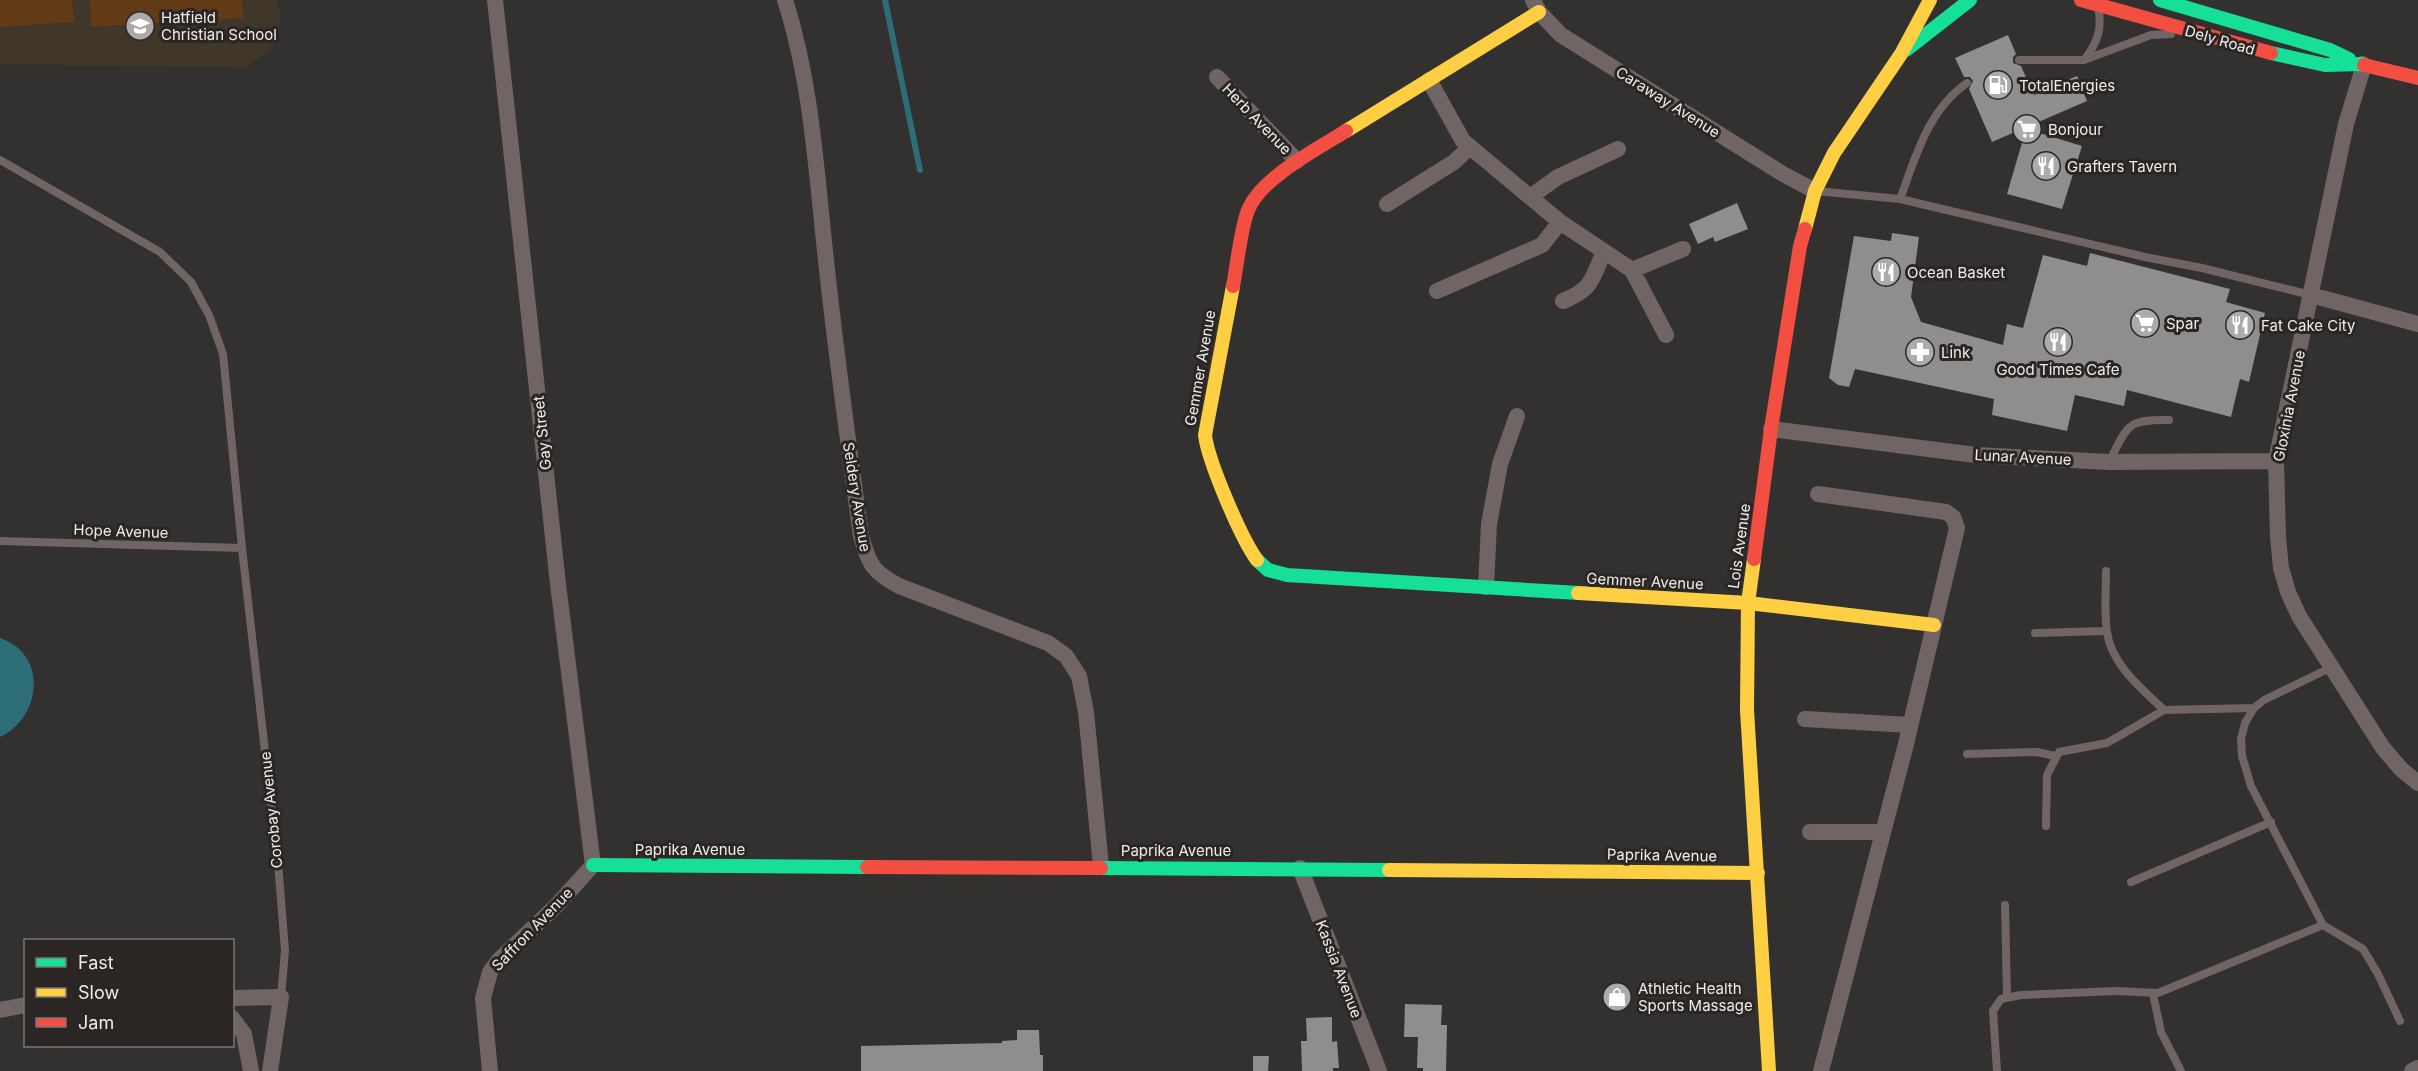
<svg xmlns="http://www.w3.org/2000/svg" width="2418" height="1071" viewBox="0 0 2418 1071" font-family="Inter,sans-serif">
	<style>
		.education { fill: #403629 }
		.green { fill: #633b17 }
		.water { fill: #2d6d78 }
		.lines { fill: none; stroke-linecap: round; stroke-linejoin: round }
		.stream { stroke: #2d6d78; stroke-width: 6 }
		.building { fill: #908e8d }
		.lane { stroke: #716465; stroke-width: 8 }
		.street { stroke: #716465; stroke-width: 16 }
		.fast { stroke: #16e098; stroke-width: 14 }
		.slow { stroke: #ffcf43; stroke-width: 14 }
		.jam { stroke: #f24e42; stroke-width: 14 }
		.labels { text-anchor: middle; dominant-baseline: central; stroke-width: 6; stroke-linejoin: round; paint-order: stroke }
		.poi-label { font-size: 15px; fill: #efedeb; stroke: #2b2624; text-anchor: start }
		.street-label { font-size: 15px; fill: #efedeb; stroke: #2b2624 }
	</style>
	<rect width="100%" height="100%" fill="#33312f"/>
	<!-- education -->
	<path class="education" d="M0 0H276L280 12 278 39 264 55 243 68 0 64Z"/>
	<!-- green -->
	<path class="green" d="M0 0H72L74 22 0 27Z
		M90 0H242L243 18 91 27Z"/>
	<!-- water -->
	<path class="water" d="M0 638C48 654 42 717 0 737Z"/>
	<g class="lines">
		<!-- stream -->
		<path class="stream" d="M885 0 920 170"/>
	</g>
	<!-- building -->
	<path class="building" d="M2008 35 2016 54 2013 57V63L2021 66 2034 95 2077 76 2087 101 1992 142 1969 89 1973 81 1970 77H1964L1955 58Z
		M2026 129 2082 146 2062 209 2007 194Z
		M1737 203 1748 229 1715 242 1713 237 1698 244 1689 224Z
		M1892 233 1919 237 1911 297 1921 322 2003 345 2007 324 2023 328 2043 255 2087 266 2090 253 2230 289 2226 302 2265 313 2249 382 2240 379 2231 417 2127 390 2124 406 2075 395 2067 431 1992 415 1994 399 1855 369 1849 387 1838 385 1829 378 1854 236 1891 241Z
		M1405 1004 1442 1005 1441 1025H1447L1446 1071H1423V1068H1417L1418 1037H1404Z
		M1332 1017V1042L1337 1041 1339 1068H1333V1071H1302L1301 1041H1307L1306 1018Z
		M1017 1030H1039L1040 1055H1043V1071H861V1046L1002 1043V1041L1017 1040Z
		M1253 1056H1269L1268 1071H1253Z"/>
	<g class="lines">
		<!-- lane -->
		<path class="lane" d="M2085 59C2097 43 2103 28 2098 7
			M2019 60H2084L2151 35 2171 34
			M0 160 160 252 191 282 209 315 223 354 242 548 279 875 285 950 281 997
			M1816 191 1900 199 2145 257 2202 268 2311 295
			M1900 199C1916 156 1928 110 1967 83
			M2109 462C2128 426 2126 419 2169 420
			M0 541 242 548
			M2106 571C2106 591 2104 612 2107 632 2111 664 2142 689 2164 710
			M2035 633 2106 631
			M2332 667 2264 700 2254 708 2245 723 2241 739 2242 756 2251 786 2323 925 2363 949 2378 974 2400 1021
			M1967 754 2037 752 2055 756
			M2046 826 2047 775 2059 752 2107 743 2164 710 2254 708
			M2131 882 2271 822
			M2005 905 2007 996
			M2153 994 2161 1032 2181 1071
			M1997 1071 1993 1011 2001 999 2021 995 2117 991 2158 993 2323 925"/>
		<!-- street -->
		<path class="street" d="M785 0C811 81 816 167 825 251 835 347 848 441 861 536 869 565 873 572 899 586L1048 643 1066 656 1079 676 1086 712 1101 866
			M1533 0 1539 12 1561 35 1783 174 1815 191
			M2362 64 2364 65 2346 124 2276 461 2278 537 2281 568 2288 592 2299 616 2383 748 2401 769 2418 783
			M1217 77 1297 161
			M1429 80 1463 141 1560 222 1632 270 1666 335
			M1530 197 1558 177 1618 149
			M1387 204 1454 162 1470 147
			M1632 270 1683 249
			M1437 291 1542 245 1560 222
			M2311 295 2418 324
			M1563 301C1593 289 1591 280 1604 252
			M1771 429 1976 455 2109 462 2276 461
			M1818 494 1946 512 1953 517 1957 528 1906 744 1821 1071
			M1486 587 1489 524 1500 464 1517 416
			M1805 719 1910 725
			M1810 832H1883
			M1300 868 1379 1071
			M232 998 281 997 270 1071
			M0 1010 26 1005
			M232 1018 244 1034 251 1071
			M490 1071 483 998 490 972 499 960 556 906 593 865 558 584 495 0
			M2412 1071 2418 1068"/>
		<!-- fast -->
		<path class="fast" d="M2160 0 2330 50 2349 59
			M1906 50 1970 0
			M2271 53 2325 65 2362 64
			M1257 560 1268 570 1287 575 1578 593
			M593 865 867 867
			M1101 868 1389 870"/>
		<!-- slow -->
		<path class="slow" d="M1346 131 1539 12
			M1805 229 1815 191 1834 153 1901 54 1930 0
			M1233 286 1205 435C1208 461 1241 538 1257 560
			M1754 559 1748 603 1747 710 1769 1071
			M1578 593 1748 603 1934 625
			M1389 870 1758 873"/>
		<!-- jam -->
		<path class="jam" d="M2081 0 2271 53
			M2364 65 2418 78
			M1233 286C1237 267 1241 224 1249 208 1263 177 1317 149 1346 131
			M1754 559 1771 429 1800 246 1805 229
			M867 867 1101 868"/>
	</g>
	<!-- icons -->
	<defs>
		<g id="school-disc" transform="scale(1.5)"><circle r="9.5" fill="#adaba9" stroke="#2b2624"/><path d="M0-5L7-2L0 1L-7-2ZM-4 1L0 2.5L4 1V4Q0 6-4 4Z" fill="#fff"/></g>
		<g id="fuel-disc" transform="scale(1.5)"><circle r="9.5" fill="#adaba9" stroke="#2b2624"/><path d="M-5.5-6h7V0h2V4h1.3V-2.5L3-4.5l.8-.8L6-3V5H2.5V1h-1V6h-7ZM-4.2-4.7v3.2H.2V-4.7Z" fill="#fff"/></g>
		<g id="supermarket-disc" transform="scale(1.5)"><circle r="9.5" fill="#adaba9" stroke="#2b2624"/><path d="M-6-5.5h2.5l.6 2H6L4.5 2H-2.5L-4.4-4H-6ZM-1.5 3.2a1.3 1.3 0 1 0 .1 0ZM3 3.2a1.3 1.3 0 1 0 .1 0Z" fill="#fff"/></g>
		<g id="restaurant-disc" transform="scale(1.5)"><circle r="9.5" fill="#adaba9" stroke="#2b2624"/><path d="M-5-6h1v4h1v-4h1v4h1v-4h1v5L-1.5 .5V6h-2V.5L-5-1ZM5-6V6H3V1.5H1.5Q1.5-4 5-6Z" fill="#fff"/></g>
		<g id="pharmacy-disc" transform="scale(1.5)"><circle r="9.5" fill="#adaba9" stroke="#2b2624"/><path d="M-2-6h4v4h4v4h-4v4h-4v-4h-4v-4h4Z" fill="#fff"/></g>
		<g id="shop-disc" transform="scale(1.5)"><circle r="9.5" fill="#adaba9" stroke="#2b2624"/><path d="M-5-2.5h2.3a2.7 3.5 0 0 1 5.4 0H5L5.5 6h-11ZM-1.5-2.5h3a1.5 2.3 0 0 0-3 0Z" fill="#fff"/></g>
	</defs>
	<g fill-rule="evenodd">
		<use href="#school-disc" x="140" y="26"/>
		<use href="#fuel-disc" x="1998" y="85"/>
		<use href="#supermarket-disc" x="2027" y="129"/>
		<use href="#restaurant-disc" x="2046" y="166"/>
		<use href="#restaurant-disc" x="1886" y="272"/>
		<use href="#supermarket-disc" x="2145" y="323"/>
		<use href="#restaurant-disc" x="2240" y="325"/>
		<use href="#restaurant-disc" x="2058" y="342"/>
		<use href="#pharmacy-disc" x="1920" y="352"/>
		<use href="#shop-disc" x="1617" y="997"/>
	</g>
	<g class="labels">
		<!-- poi labels -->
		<g class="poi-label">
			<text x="161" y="17">Hatfield<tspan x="161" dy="17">Christian School</tspan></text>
			<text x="2019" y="85">TotalEnergies</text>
			<text x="2048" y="129">Bonjour</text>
			<text x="2067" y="166">Grafters Tavern</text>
			<text x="1907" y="272">Ocean Basket</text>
			<text x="2166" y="323">Spar</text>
			<text x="2261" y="325">Fat Cake City</text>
			<text x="1941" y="352">Link</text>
			<text x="2058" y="369" text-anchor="middle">Good Times Cafe</text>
			<text x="1638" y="988">Athletic Health<tspan x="1638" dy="17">Sports Massage</tspan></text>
		</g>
		<!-- street labels -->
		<g class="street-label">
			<text transform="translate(2220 40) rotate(16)">Dely Road</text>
			<text transform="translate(1668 102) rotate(32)">Caraway Avenue</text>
			<text transform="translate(1257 119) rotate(46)">Herb Avenue</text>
			<text transform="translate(1200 368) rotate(-80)">Gemmer Avenue</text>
			<text transform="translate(2289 406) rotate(-79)">Gloxinia Avenue</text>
			<text transform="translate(542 433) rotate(-96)">Gay Street</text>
			<text transform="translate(2023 457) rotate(3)">Lunar Avenue</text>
			<text transform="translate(857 497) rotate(81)">Seldery Avenue</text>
			<text transform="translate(121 531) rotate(2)">Hope Avenue</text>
			<text transform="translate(1739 546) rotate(-82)">Lois Avenue</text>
			<text transform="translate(1645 581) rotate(3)">Gemmer Avenue</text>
			<text transform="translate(271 810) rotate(-96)">Corobay Avenue</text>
			<text x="690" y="849">Paprika Avenue</text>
			<text x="1176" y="850">Paprika Avenue</text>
			<text transform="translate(1662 855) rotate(1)">Paprika Avenue</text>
			<text transform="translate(532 929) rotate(-46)">Saffron Avenue</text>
			<text transform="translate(1339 969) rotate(69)">Kassia Avenue</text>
		</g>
	</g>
	<!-- legend -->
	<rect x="24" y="939" width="210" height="108" fill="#2b2624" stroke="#797674" stroke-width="1.5"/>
	<rect x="36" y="958" width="30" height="9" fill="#16e098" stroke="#797674" stroke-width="1.5"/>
	<text x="78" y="969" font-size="18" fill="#efedeb">Fast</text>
	<rect x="36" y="988" width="30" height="9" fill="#ffcf43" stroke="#797674" stroke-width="1.5"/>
	<text x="78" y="999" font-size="18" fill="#efedeb">Slow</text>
	<rect x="36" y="1018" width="30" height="9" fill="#f24e42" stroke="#797674" stroke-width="1.5"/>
	<text x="78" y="1029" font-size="18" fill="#efedeb">Jam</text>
</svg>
